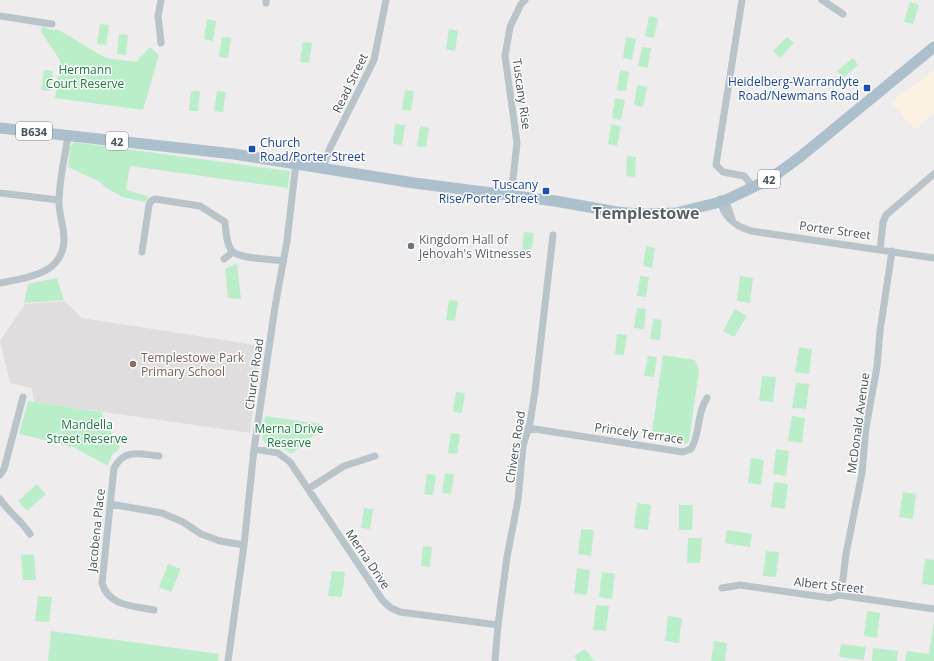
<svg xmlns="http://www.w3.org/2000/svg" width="934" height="661" viewBox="0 0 934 661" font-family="'Open Sans',sans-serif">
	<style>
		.commercial { fill: #fbf2e4 }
		.education { fill: #e0dddf }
		.green { fill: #baeec9 }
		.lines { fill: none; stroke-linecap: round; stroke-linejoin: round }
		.minor { stroke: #b8c3ca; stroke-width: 7 }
		.primary { stroke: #acbfcc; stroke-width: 11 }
		.transit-dot { fill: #1a4fb4; stroke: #fff; stroke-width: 1.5 }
		.worship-dot { fill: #6b7280; stroke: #fff; stroke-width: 1.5 }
		.education-dot { fill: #8d6e63; stroke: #fff; stroke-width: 1.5 }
		.labels { text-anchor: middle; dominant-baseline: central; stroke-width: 3; stroke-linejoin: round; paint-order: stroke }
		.shield { fill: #fff; stroke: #7d868c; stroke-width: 1 }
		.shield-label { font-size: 11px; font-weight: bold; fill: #45525a }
		.park-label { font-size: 12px; fill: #167a3e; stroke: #fff }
		.transit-label { font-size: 12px; fill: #164399; stroke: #fff; text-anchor: end }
		.street-label { font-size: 12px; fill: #45525a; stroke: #fff }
		.worship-label { font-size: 12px; fill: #5b616d; stroke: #fff; text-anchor: start }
		.education-label { font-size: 12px; fill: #785e54; stroke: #fff; text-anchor: start }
		.district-label { font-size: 16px; font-weight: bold; fill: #595e61; stroke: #fff }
	</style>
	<rect width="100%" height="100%" fill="#efeced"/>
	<!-- commercial -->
	<path class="commercial" d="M934 70V113L915 130 891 102Z"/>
	<!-- education -->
	<path class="education" d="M64 301 82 318 262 346 250 433 34 402 32 388 10 383 0 341 25 304Z"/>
	<!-- green -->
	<path class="green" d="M910 2 919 5 913 24 904 22Z
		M649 16 658 18 654 38 645 36Z
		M207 19 216 21 213 41 204 39Z
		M100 24 109 25 106 45 97 44Z
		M42 26 51 30 57 29 106 58 136 62 150 47 159 55 143 110 55 98 60 60 41 32Z
		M449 29 458 31 455 51 446 49Z
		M119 34 128 35 126 55 117 54Z
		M222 37 231 38 228 58 219 57Z
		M626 37 636 39 632 60 623 58Z
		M787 37 794 43 780 58 773 51Z
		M303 42 312 43 309 63 300 62Z
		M642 47 651 48 648 68 638 66Z
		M853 58 858 65 843 78 837 71Z
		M44 70 53 71 51 91 41 90Z
		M620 70 629 72 626 91 617 90Z
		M637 85 647 87 643 107 634 105Z
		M405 90 414 91 411 111 402 110Z
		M191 91H200L198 111H189Z
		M217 91 226 92 223 112 214 111Z
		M615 98 625 100 621 120 612 118Z
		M395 124 405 125 402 145 393 144Z
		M611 124 621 126 617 146 608 144Z
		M420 126 429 128 426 147 417 146Z
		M74 142 290 171 288 188 130 166 126 190 148 196 146 202 122 197 105 187 100 182 68 167 70 147Z
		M627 156 636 157 635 177 626 176Z
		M524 232 534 233 531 253 522 252Z
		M646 246 655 248 652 268 643 266Z
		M237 263 241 299 228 298 225 269Z
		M640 276 649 277 646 297 637 296Z
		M740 276 753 278 750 303 737 301Z
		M57 278 64 300 24 303 28 284Z
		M449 300 458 301 455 321 446 320Z
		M637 308 646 309 644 329 634 328Z
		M735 309 747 316 734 337 723 331Z
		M653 319 662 320 660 340 650 339Z
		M617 334 627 335 624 355 615 354Z
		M799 347 812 349 809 374 795 372Z
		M663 355 695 360 699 371 689 441 686 444 651 439Z
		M648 356 657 357 654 377 644 376Z
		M762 376 776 377 773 402 759 401Z
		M796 383 809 384 806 409 792 408Z
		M456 392 465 393 462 413 453 412Z
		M28 401 101 412 120 448 112 455 108 466 73 447 19 434Z
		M265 416 321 424 323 430 303 442 292 454 281 447 265 443 262 438Z
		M792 416 805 418 802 443 788 441Z
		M451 433 460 434 457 454 448 453Z
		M776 449 789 451 786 476 773 474Z
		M751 458 764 460 761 485 748 483Z
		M445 473 454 474 451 494 442 493Z
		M427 474 436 475 433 495 424 494Z
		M774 482 788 484 785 509 771 507Z
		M37 484 46 494 27 511 18 501Z
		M903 492 916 494 913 519 899 517Z
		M637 503 651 505 648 530 634 528Z
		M679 505H693L692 530H679Z
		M364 508 373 509 370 529 361 528Z
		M581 529 594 530 591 556 578 554Z
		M727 530 752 534 750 547 725 543Z
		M688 538H702L700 563H687Z
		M423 546 432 547 430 567 421 566Z
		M766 551 779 552 776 577 763 576Z
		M34 554 36 580H23L21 555Z
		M925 559 934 560V585L922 584Z
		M168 564 181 569 171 592 159 587Z
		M577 568 590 570 587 595 574 593Z
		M332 571 345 572 342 597 328 596Z
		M602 572 615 574 612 599 599 597Z
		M38 596 52 597 49 622 35 621Z
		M596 605 609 606 606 631 593 630Z
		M867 611 880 613 877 638 864 636Z
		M668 616 682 618 679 643 665 641Z
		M934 619V661H905L907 651 929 654Z
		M51 631 219 654 218 661H48Z
		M714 641 727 643 725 661H711Z
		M841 644 866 647 864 660 839 657Z
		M873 648 898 651 897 661H872Z
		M585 649 594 661H577L574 656Z"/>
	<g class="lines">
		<!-- minor -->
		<path class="minor" d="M742 0 716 165 723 172 744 176 754 188
			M822 0 843 14
			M266 3V0
			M0 16 52 24
			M161 43 158 16 161 0
			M322 170 330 148 374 60 386 0
			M0 193 59 200
			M511 196 517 143 505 56 510 27 521 4 525 0
			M720 199C723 217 734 226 751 231L934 258
			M722 199 728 207 733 222
			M880 250 883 222 886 215 934 174
			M142 252 149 205 151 201 155 199 200 206 225 222C226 230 226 246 233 252 242 259 271 259 283 261
			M224 259 233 252
			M0 283C27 278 64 274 64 239 64 227 59 215 59 202 59 180 65 157 68 135
			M528 428 683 452 691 449C701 433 696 414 707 398
			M254 449 278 453 290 462 383 601 391 608 400 612 498 625
			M0 475 4 469 23 397
			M308 489 344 466 375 456
			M0 499C9 513 21 520 30 534
			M110 504 162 513 183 522 201 534 220 541 244 545
			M722 588 740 585 830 598 839 595 934 609
			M839 595 842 587 846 554 862 473 866 427 877 367 880 331 892 251
			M154 610C134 606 108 606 102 583L114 468C125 448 139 454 159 456
			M228 661 244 545 254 449 275 307 287 241 296 163
			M495 661 498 625 507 557 518 500 523 446 530 423 535 391 553 235"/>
		<!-- primary -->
		<path class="primary" d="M0 128 234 154 414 183 555 201 617 212 640 214 676 213 724 201 770 179 800 157 934 47"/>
	</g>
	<!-- markers -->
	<g class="transit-dot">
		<rect x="863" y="84" width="8" height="8" rx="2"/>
		<rect x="248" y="145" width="8" height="8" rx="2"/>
		<rect x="542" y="187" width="8" height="8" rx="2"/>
	</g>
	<circle class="worship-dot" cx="411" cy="246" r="4"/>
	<circle class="education-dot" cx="133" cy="364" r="4"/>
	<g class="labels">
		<!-- shield labels -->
		<g class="shield">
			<rect x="16" y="122" width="36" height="18" rx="3"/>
			<rect x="106" y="132" width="22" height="18" rx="3"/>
			<rect x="758" y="170" width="22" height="18" rx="3"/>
		</g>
		<g class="shield-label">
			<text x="34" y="131">B634</text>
			<text x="117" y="141">42</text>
			<text x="769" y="179">42</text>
		</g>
		<!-- park labels -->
		<g class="park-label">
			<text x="85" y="69">Hermann<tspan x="85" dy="14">Court Reserve</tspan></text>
			<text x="87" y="424">Mandella<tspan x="87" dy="14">Street Reserve</tspan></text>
			<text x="289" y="428">Merna Drive<tspan x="289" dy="14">Reserve</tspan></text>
		</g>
		<!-- transit labels -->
		<g class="transit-label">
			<text x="859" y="81">Heidelberg-Warrandyte<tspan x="859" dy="14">Road/Newmans Road</tspan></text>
			<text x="260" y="142" text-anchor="start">Church<tspan x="260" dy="14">Road/Porter Street</tspan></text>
			<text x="538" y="184">Tuscany<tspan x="538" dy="14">Rise/Porter Street</tspan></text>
		</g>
		<!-- street labels -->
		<g class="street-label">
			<text transform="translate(350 83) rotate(-64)">Read Street</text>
			<text transform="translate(522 94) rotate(82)">Tuscany Rise</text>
			<text transform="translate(835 230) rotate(8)">Porter Street</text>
			<text transform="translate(254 374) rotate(-82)">Church Road</text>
			<text transform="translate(858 423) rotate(-82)">McDonald Avenue</text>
			<text transform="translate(639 433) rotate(8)">Princely Terrace</text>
			<text transform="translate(515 447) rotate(-81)">Chivers Road</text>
			<text transform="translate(96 530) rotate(-84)">Jacobena Place</text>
			<text transform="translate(368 559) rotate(56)">Merna Drive</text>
			<text transform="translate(829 585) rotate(6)">Albert Street</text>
		</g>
		<!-- worship labels -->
		<g class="worship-label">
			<text x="419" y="239">Kingdom Hall of<tspan x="419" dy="14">Jehovah's Witnesses</tspan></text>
		</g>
		<!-- education labels -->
		<g class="education-label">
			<text x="141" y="357">Templestowe Park<tspan x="141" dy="14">Primary School</tspan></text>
		</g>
		<!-- district labels -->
		<g class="district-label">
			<text x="646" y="213">Templestowe</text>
		</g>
	</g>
</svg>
